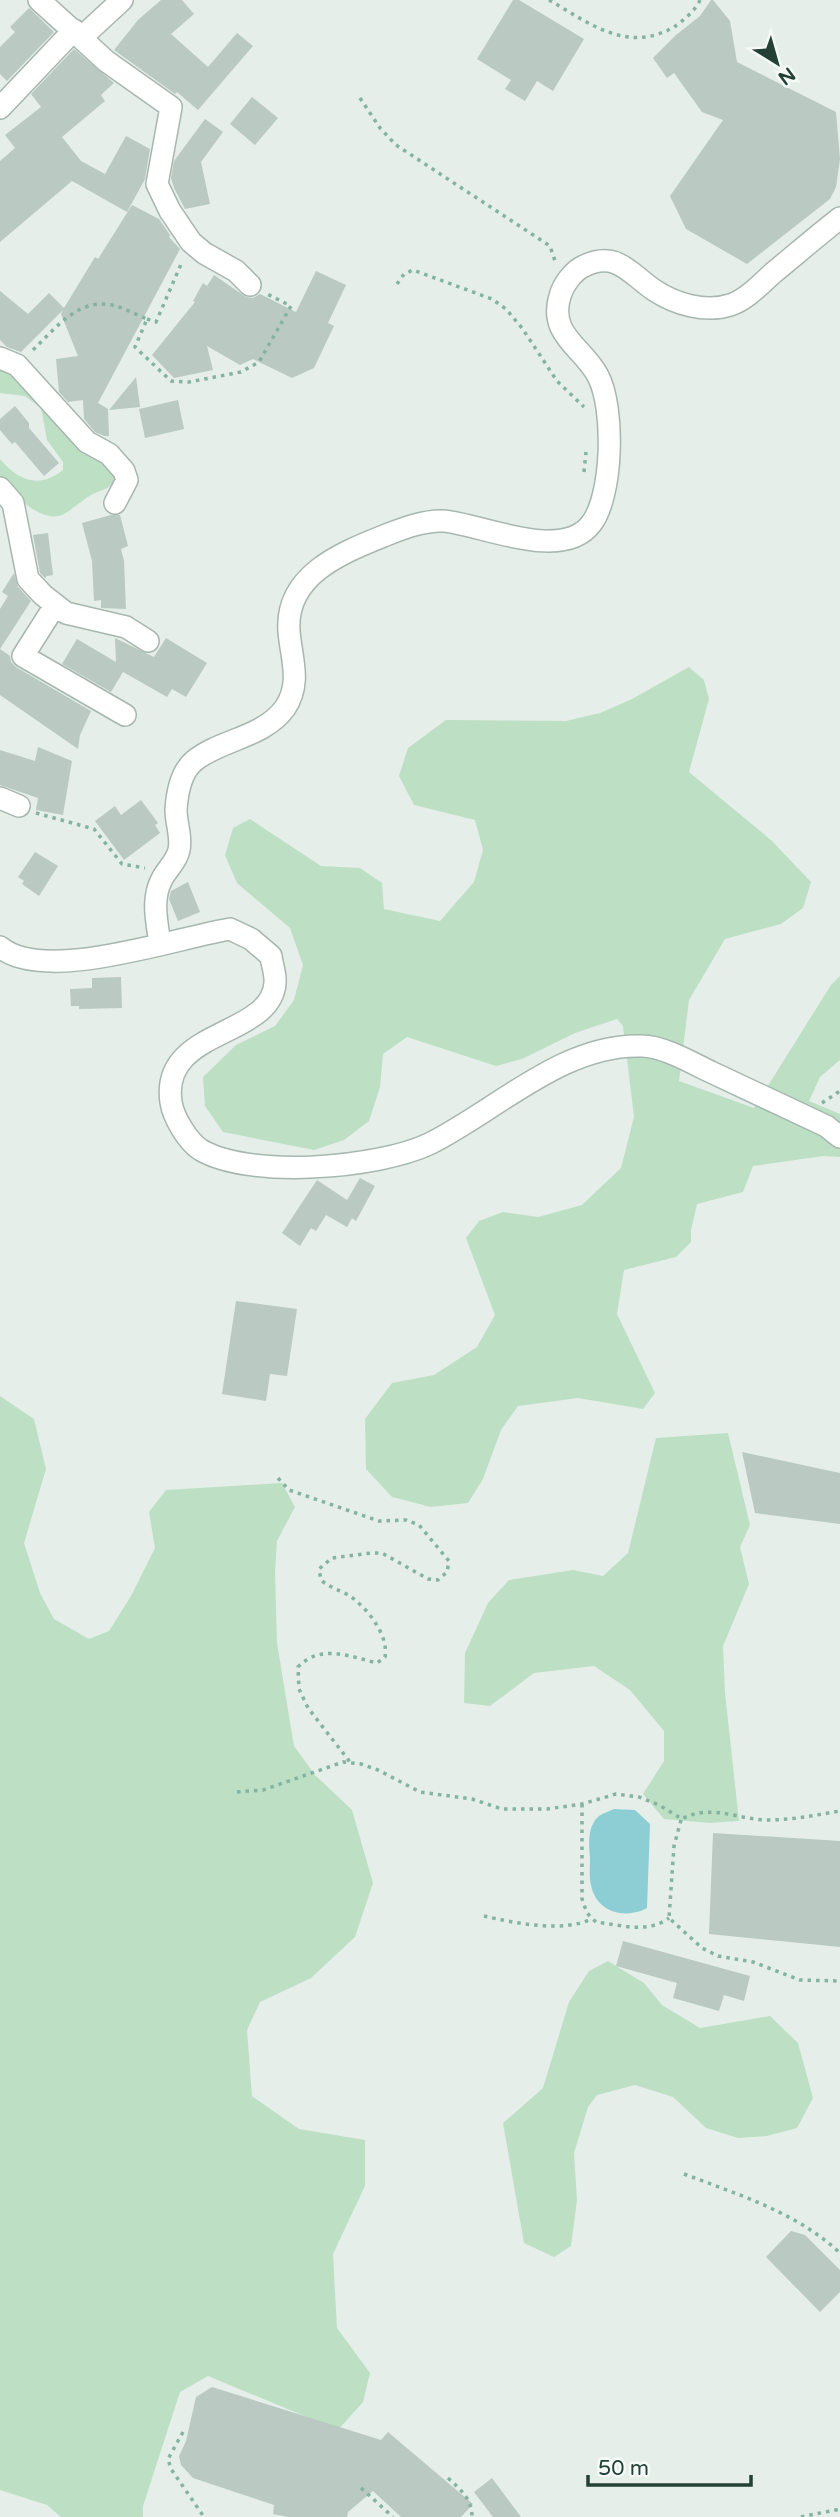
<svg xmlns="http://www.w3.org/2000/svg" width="840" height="2517" viewBox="0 0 840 2517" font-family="'Varela Round',sans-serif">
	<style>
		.green { fill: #bde0c4 }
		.water { fill: #8cced4 }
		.building { fill: #bac9c2 }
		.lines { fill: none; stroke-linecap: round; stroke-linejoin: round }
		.minor-casing { stroke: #a7b7b0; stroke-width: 24 }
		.path { stroke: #84b3a1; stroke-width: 3.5; stroke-dasharray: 3.5 5; stroke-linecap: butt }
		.minor { stroke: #fff; stroke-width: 21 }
	</style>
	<rect width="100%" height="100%" fill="#e5eee9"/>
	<!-- green -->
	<path class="green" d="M0 364 11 367 117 478C108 491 104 488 91 495 81 501 73 509 64 514 42 525 13 494 0 480V459C18 481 40 489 63 470V462L47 440 41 408 25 396 0 393Z
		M689 667 704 680 709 699 689 772 772 841 811 882 803 908 781 924 725 939 689 1000 679 1081 754 1108 831 985 840 976V1060L820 1077 809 1101 840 1114V1157L823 1156 753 1166 743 1192 697 1204 691 1230V1242L676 1257 624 1270 617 1314 655 1393 643 1409 578 1398 518 1406 501 1430 483 1479 468 1503 431 1507 392 1497 366 1469 365 1419 392 1383 434 1375 477 1347 495 1315 466 1238 479 1221 503 1212 538 1217 582 1205 621 1168 634 1117 623 1026 617 1019 575 1033 522 1059 496 1066 407 1037 383 1054 380 1087 369 1121 344 1140 314 1150 223 1132 205 1106 203 1077 236 1045 275 1026 294 1000 303 965 290 928 237 883 225 855 233 828 250 819 321 866 360 868 382 883 384 909 440 921 474 882 483 850 475 820 414 805 399 776 408 748 446 720 566 721 600 713 632 699Z
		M0 1396 34 1419 46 1469 24 1543 40 1593 54 1619 89 1639 109 1631 131 1596 155 1548 149 1512 166 1490 282 1483 295 1507 277 1541 275 1572 277 1643 294 1746 315 1775 352 1810 373 1883 355 1937 311 1978 260 2002 247 2030 252 2096 299 2129 365 2140V2186L333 2254 337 2328 370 2373 363 2402 338 2430 208 2376 180 2392 143 2506V2517H61L47 2505 0 2490Z
		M728 1433 750 1525 740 1547 749 1584 723 1646 725 1693 739 1821 710 1823 664 1819 643 1794 664 1761V1731L630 1690 594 1666 534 1673 490 1706 464 1703 465 1653 488 1603 509 1580 573 1570 603 1576 628 1553 656 1438Z
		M608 1961 644 1983 662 2005 700 2028 770 2016 798 2043 813 2098 797 2128 767 2136 738 2138 706 2128 673 2097 635 2085 597 2095 588 2107 574 2153 577 2200 571 2246 554 2257 524 2243 503 2123 543 2088 569 2002 589 1971Z"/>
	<!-- water -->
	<path class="water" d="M614 1809 635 1810 650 1824 647 1908C625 1920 596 1912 591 1885 589 1877 590 1867 590 1858 589 1843 587 1827 599 1816 603 1813 610 1811 614 1809Z"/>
	<!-- building -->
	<path class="building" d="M161 0H182L194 14 171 34 208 67 237 33 253 46 198 110 177 92 175 94 114 50 138 20Z
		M513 0H519L584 39 553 91 537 81 525 101 505 89 511 80 477 59Z
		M711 0H713L730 21 737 62 836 112 840 159 836 187 830 199 747 264 686 229 670 196 723 120 702 112 674 73 667 78 653 58 676 35 700 16Z
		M29 8 54 32 7 81 0 74V47L15 32 10 27Z
		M74 49 114 83 101 95 105 101 62 137 81 161 105 174 126 136 150 149 145 179 127 212 72 181 0 242V161L15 148 5 135 41 107 31 94Z
		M252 97 278 118 255 145 230 124Z
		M205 119 223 132 201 162 210 204 185 209 174 188 171 178 174 161Z
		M132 205 159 219 170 235 169 237 180 249 98 403 108 409 109 436H104L95 432 84 419 83 400 68 402 59 392 56 359 78 356 61 314 63 310 21 352 7 347 0 340V291L28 314 49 293 64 308 95 257 98 259Z
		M316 271 346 285 328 323 334 326 314 368 292 378 253 359 240 365 207 346 213 370 174 378 152 355 195 302 193 301 203 283 207 286 214 275 246 297 253 298 260 294 296 312Z
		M136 377 140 407 109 410Z
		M178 400 184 429 145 438 139 409Z
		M15 406 29 423V428L59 463 44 476 15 442 12 444 0 430V419Z
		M111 515H120L128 546 121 549 124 561 126 609 101 608V600L94 601 92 561 82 523Z
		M48 533 53 575 47 576 45 578 40 573 33 535Z
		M14 573 18 587 31 601 0 649V609L8 596 2 592Z
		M115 638 154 657 166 638 207 663 186 697 172 689 167 697 123 672 111 692 62 664 77 639 116 662Z
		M0 649 10 656 11 662 16 667 91 711 80 735 78 749 0 695Z
		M38 747 72 761 63 815 36 810 38 798 0 785V750L35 761Z
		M141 800 158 823 155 825 160 833 124 860 95 821 115 806 121 815Z
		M35 852 58 866 39 896 22 884 24 881 18 877Z
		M188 882 200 912 178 921 169 899 171 891Z
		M121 977 122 1008 79 1009V1006H71L70 989 92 988V978Z
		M360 1178 375 1186 356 1221 352 1218 347 1227 326 1215 316 1231 311 1228 300 1246 282 1233 317 1180 347 1200Z
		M236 1301 297 1309 287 1376 270 1374 266 1401 222 1394Z
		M742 1452 840 1473V1524L755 1513Z
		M713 1833 840 1841V1947L709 1934Z
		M623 1941 750 1976 744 2001 724 1995 719 2011 673 1998 677 1983 616 1966Z
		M791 2231 805 2235 840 2270V2292L820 2312 766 2257Z
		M212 2387 381 2440 388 2432 473 2504 461 2517H401L373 2491 348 2512 347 2517H288L273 2514 274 2505 193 2478 181 2465 179 2456 186 2441 196 2397Z
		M492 2478 521 2517H493L474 2492Z"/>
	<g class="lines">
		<!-- minor casing -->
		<g class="minor-casing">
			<path id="minor" d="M39 0 81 38 122 0
				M81 38 106 61 171 107 157 184 170 211 191 242 204 253 236 271 250 285
				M0 108 74 30
				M0 358 17 365 87 442 109 454 124 471 127 480 115 503
				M0 488 13 503 28 579 43 595 66 613 126 627 148 641
				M54 607 23 656 125 715
				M0 798 19 806
				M160 944C157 922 151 899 162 879 167 869 177 861 179 850 182 837 176 823 176 810 177 794 181 772 194 761 221 739 263 738 285 708 302 683 291 658 289 631 285 574 344 552 386 535 404 528 425 520 444 521 483 525 562 562 591 524 613 496 615 408 598 376 583 347 548 335 560 296 563 285 573 271 584 266 617 250 630 274 654 290 675 304 705 313 730 305 746 300 761 284 773 273 795 255 817 236 840 218
				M0 947C44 984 175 938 230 929L251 939 271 956C272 965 276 975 275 983 271 1038 160 1028 171 1102 173 1117 188 1142 201 1150 251 1179 378 1168 429 1144 496 1111 563 1043 642 1046 663 1046 692 1063 711 1072 750 1090 788 1108 826 1126L840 1137"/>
		</g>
		<!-- path -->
		<path class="path" d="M549 0C589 23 627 54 674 27 683 21 696 10 700 0
			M360 98 380 128 396 145 550 246 555 261
			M397 284 404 274 413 270 492 299 506 309 522 328 557 381 584 407
			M147 319 156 322 182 262
			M33 350C57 327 79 296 116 306 126 309 137 315 147 319L135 347 171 381 189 382 241 372 259 362 291 306 267 294
			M584 472 586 452
			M36 813 94 829 122 864 145 868
			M822 1103 840 1091
			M278 1478 289 1490 379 1521 406 1520 419 1525 449 1561 447 1572 438 1580 428 1579 382 1553H371L332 1558 319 1569 321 1580C330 1588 340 1590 350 1596 367 1608 389 1635 385 1657L377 1663C349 1656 320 1644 298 1667L299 1689 308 1708 350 1762
			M237 1792 263 1790 343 1762 361 1764 378 1770 420 1792 472 1799 502 1809H547L582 1804 616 1794 639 1797 659 1805 682 1819C711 1803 738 1820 768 1820 793 1820 816 1815 840 1811
			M582 1804V1899L587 1913 596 1922C621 1925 647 1934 669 1918
			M681 1820 674 1846 669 1918 702 1948 718 1956 753 1962 800 1980 840 1981
			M484 1916C514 1923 563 1933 591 1919
			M684 2174C739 2195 796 2212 840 2253
			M183 2432 168 2459 171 2469 204 2517
			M448 2478C461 2490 472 2499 472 2517
			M361 2488 393 2517
			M801 2517 840 2509"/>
		<!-- minor -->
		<use href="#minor" class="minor"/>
	</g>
	<!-- north arrow -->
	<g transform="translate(777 63) rotate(143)" stroke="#f5faf8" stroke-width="5" paint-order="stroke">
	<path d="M0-5L12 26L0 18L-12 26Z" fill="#234137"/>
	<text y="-10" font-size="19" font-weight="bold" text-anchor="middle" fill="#234137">N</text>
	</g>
	<!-- scale -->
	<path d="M588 2475v10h163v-10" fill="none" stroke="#234137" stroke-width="3.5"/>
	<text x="598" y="2475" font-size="21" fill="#234137" stroke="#f5faf8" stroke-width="5" paint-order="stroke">50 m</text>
</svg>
